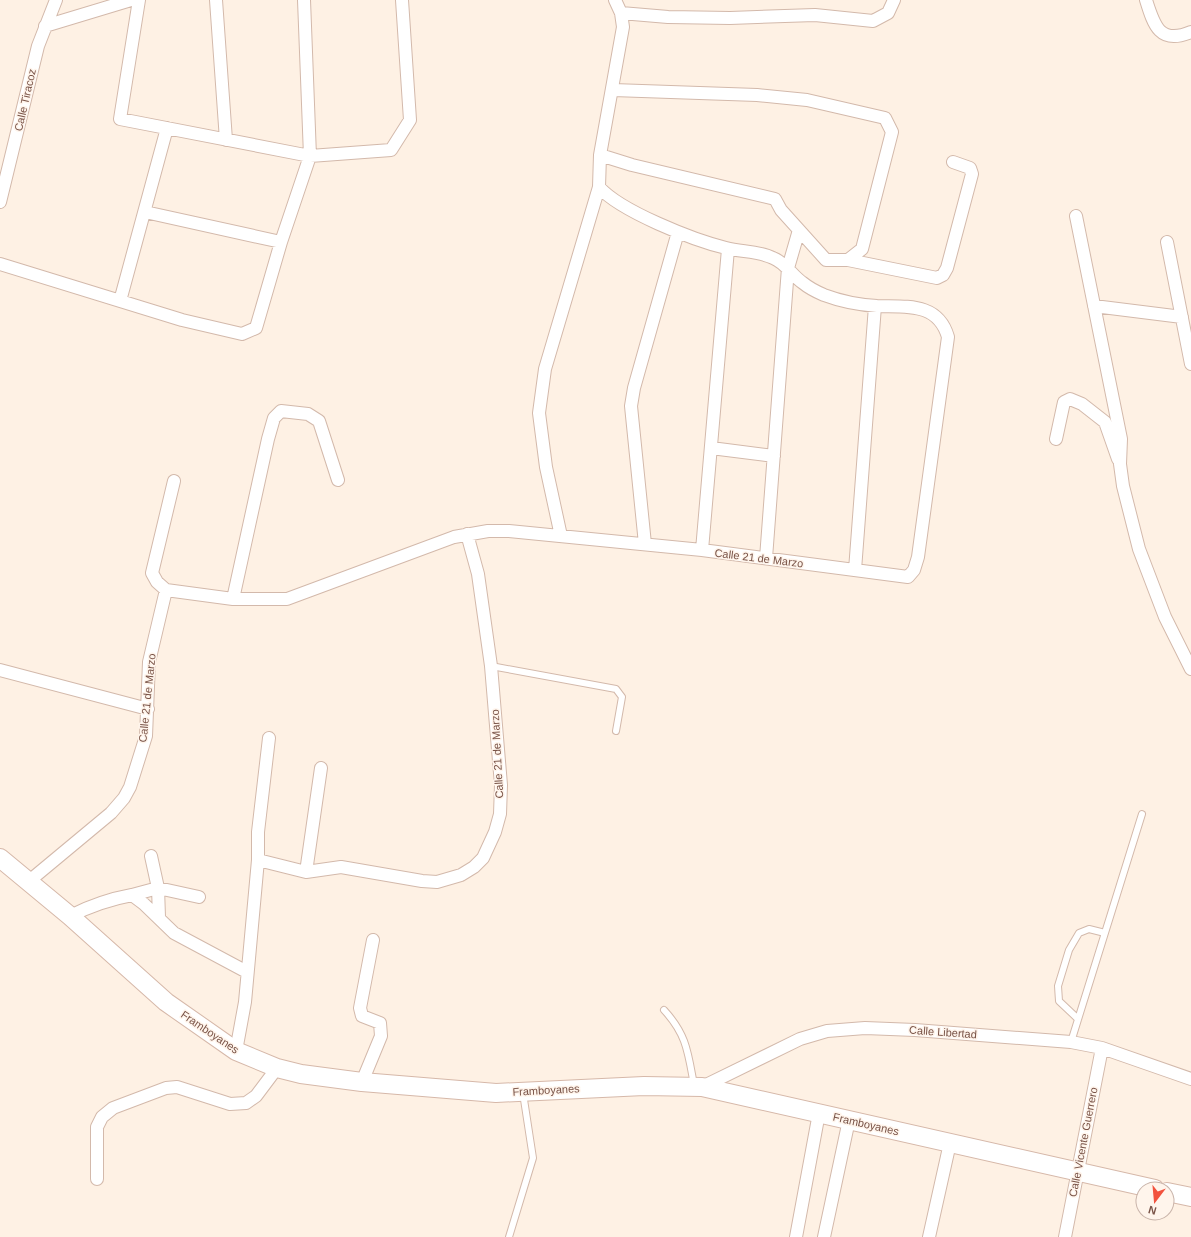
<svg xmlns="http://www.w3.org/2000/svg" width="1191" height="1237" viewBox="0 0 1191 1237" font-family="Arial,sans-serif">
	<style>
		.lines { fill: none; stroke-linecap: round; stroke-linejoin: round }
		.lane-casing { stroke: #d3b9ab; stroke-width: 8 }
		.street-casing { stroke: #d3b9ab; stroke-width: 14 }
		.secondary-casing { stroke: #d6b8a9; stroke-width: 20 }
		.lane { stroke: #fff; stroke-width: 6 }
		.street { stroke: #fff; stroke-width: 12 }
		.secondary { stroke: #fff; stroke-width: 18 }
		.labels { text-anchor: middle; dominant-baseline: central; stroke-width: 3; stroke-linejoin: round; paint-order: stroke }
		.street-label { font-size: 11px; fill: #795347; stroke: #fff5ec }
	</style>
	<rect width="100%" height="100%" fill="#fef1e4"/>
	<g class="lines">
		<!-- lane casing -->
		<g class="lane-casing">
			<path id="lane" d="M491 666 616 689 622 697 616 731
				M664 1010C687 1035 688 1053 694 1085
				M1078 1019 1059 1001 1058 986 1069 950 1079 933 1089 929 1105 933
				M1071 1042 1142 814
				M509 1237 533 1158 523 1093"/>
		</g>
		<!-- street casing -->
		<g class="street-casing">
			<path id="street" d="M139 0 120 119 310 156 391 150 410 120 402 0
				M216 0 226 140
				M1146 0C1154 26 1160 45 1191 32
				M621 13 668 17 730 18 815 15 873 21 888 13 894 0
				M45 26 131 0
				M600 155 632 165 775 199 781 210 826 260H848L862 249 892 132 885 118 807 100 757 95 613 90
				M0 202 38 46 56 0
				M145 212 281 242
				M1076 216 1121 439 1120 464 1123 486 1139 549 1165 617 1191 669
				M1167 242 1191 364
				M848 260 937 278 943 275 947 268 972 174 970 168 953 162
				M0 264 182 320 242 334 256 328 281 242 310 156 304 0
				M120 301 167 128
				M1094 306 1182 317
				M1056 439 1064 402 1070 399 1082 404 1105 422 1118 459
				M711 448 774 456
				M561 536 546 467 539 413 545 369 599 187
				M645 544 631 406 634 388 678 232
				M702 550 728 249
				M766 558 788 268 799 230
				M855 570 875 306
				M166 590 233 599H287L454 537 488 531H509L702 550 908 577 914 570 918 557 948 337C938 302 906 307 877 306 861 305 840 301 824 295 817 292 809 288 803 283 792 276 786 263 773 258 759 251 741 252 726 248 693 240 620 211 599 187L600 155 623 27 621 13 615 0
				M166 590 157 582 152 573 174 481
				M233 599 268 439 274 418 281 411 308 414 319 421 338 480
				M0 670 148 709
				M151 856 158 888 159 917
				M258 860 306 872 341 867 422 881 437 882 461 875 474 867 483 858 495 832 500 814 501 785 491 666 478 574 467 534
				M306 872 321 768
				M28 882 111 813 124 798 130 787 146 736 149 662 166 590
				M132 895 158 888 199 897
				M70 916C90 906 110 899 132 895L144 904 174 933 247 972
				M236 1051 245 1002 258 860V832L269 738
				M362 1082 381 1036 380 1023 362 1016 360 1008 373 940
				M702 1087 800 1039 827 1031 865 1028 915 1030 1071 1042 1102 1048 1191 1079
				M97 1179V1127L102 1117 113 1108 166 1088 177 1087 230 1104 246 1103 256 1096 277 1068
				M796 1237 819 1113
				M824 1237 849 1120
				M929 1237 950 1143
				M1065 1237 1102 1048"/>
		</g>
		<!-- secondary casing -->
		<g class="secondary-casing">
			<path id="secondary" d="M0 858 70 916 166 1002 236 1051 277 1068 301 1074 362 1082 496 1093 644 1086 702 1087 1155 1189
				M1167 1192 1191 1197"/>
		</g>
		<!-- lane -->
		<use href="#lane" class="lane"/>
		<!-- street -->
		<use href="#street" class="street"/>
		<!-- secondary -->
		<use href="#secondary" class="secondary"/>
	</g>
	<g class="labels">
		<!-- street labels -->
		<g class="street-label">
			<text transform="translate(25 100) rotate(-77)">Calle Tiracoz</text>
			<text transform="translate(759 558) rotate(7)">Calle 21 de Marzo</text>
			<text transform="translate(147 698) rotate(-84)">Calle 21 de Marzo</text>
			<text transform="translate(497 754) rotate(-93)">Calle 21 de Marzo</text>
			<text transform="translate(210 1032) rotate(34)">Framboyanes</text>
			<text transform="translate(943 1032) rotate(4)">Calle Libertad</text>
			<text transform="translate(546 1090) rotate(-3)">Framboyanes</text>
			<text transform="translate(866 1124) rotate(13)">Framboyanes</text>
			<text transform="translate(1083 1142) rotate(-79)">Calle Vicente Guerrero</text>
		</g>
	</g>
	<!-- north arrow -->
	<g transform="translate(1155 1201) rotate(196)"><circle r="19" fill="#fff5ec" stroke="#c9b4aa"/>
	<path d="M0-3L7 15L0 10L-7 15Z" fill="#f2523e"/>
	<text y="-6" font-size="11" font-weight="bold" text-anchor="middle" fill="#795347">N</text>
	</g>
</svg>
